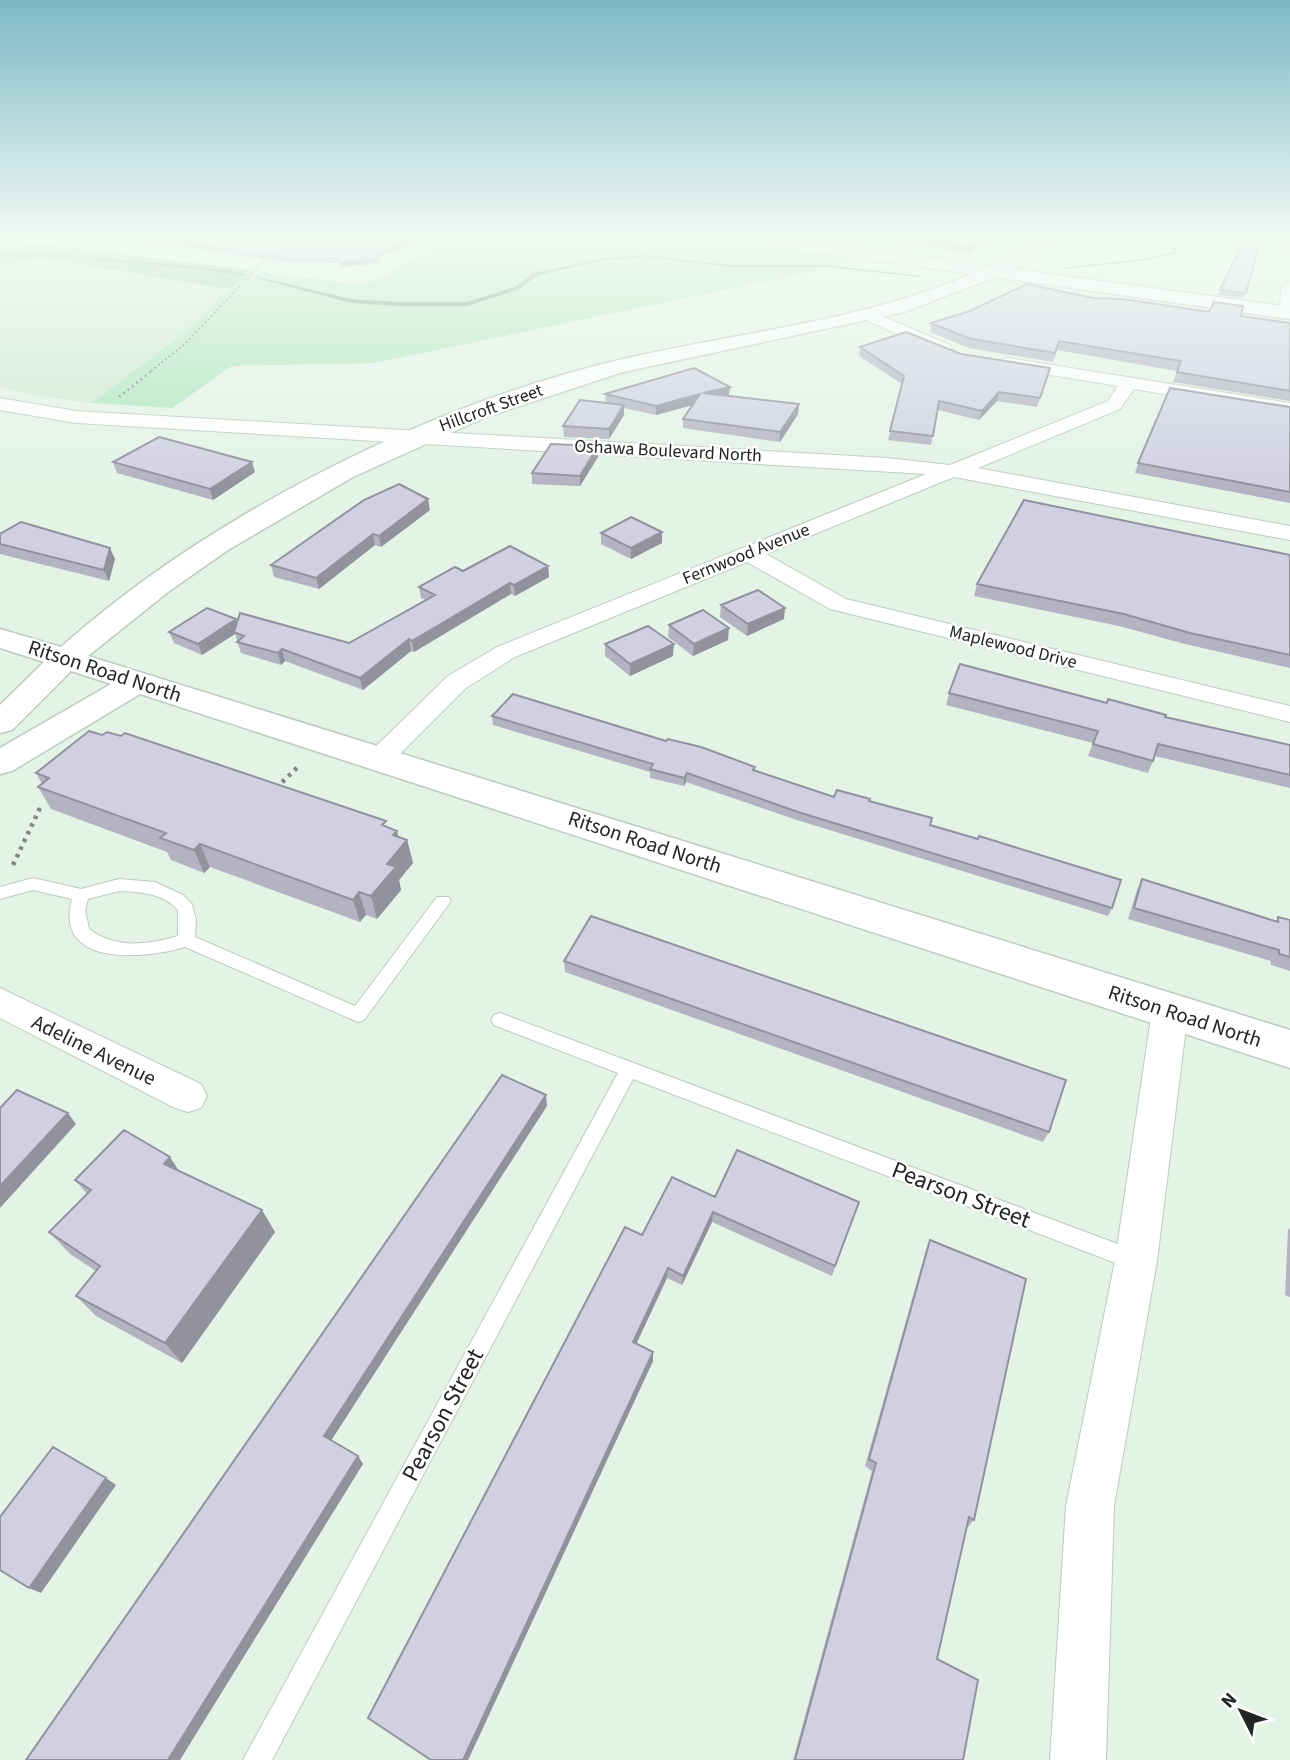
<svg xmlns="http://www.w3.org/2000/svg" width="1290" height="1760" viewBox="0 0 1290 1760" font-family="'Source Sans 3',sans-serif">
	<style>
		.built { fill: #d1e8d6 }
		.green { fill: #afe5bd }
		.forest { fill: #87c799 }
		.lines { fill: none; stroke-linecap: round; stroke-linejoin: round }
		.stream { fill: #62906e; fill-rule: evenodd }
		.lane-casing { stroke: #bccbbf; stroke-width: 2 }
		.street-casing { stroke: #bccbbf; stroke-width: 2 }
		.secondary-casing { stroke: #bccbbf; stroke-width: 3 }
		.path-far2 { stroke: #7f8981; stroke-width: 2; stroke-dasharray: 2 2.5; stroke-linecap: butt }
		.path-far1 { stroke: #7f8981; stroke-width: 2.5; stroke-dasharray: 2 3.5; stroke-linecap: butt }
		.path { stroke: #7f8981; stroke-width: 4.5; stroke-dasharray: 3.5 5; stroke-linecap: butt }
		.lane { fill: #fff; fill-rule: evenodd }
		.street { fill: #fff; fill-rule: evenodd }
		.secondary { fill: #fff; fill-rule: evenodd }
		.wall { fill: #b4b3c2 }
		.shaded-wall { fill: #92929e }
		.building { fill: #d1d0e2; stroke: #92929e; stroke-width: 2 }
		.labels { text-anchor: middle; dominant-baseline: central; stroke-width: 5; stroke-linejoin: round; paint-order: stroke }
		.far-street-label { font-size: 18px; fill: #202621; stroke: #fff }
		.street-label { font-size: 21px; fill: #202621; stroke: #fff }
		.near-street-label { font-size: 24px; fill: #202621; stroke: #fff }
	</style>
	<rect width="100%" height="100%" fill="#e3f3e6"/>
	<!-- built -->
	<path class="built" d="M23 256 72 262 230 289 179 337 92 403 39 396 0 387V259Z"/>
	<!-- green -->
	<path class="green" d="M451 239H730L855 257 835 267 374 363 232 366 172 408 92 403 179 337 248 270 355 284 371 282Z"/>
	<!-- forest -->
	<path class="forest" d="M0 239H8L248 270 230 289 41 258 0 264Z"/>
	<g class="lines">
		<!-- stream -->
		<path class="stream" d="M1170 239H1174L1177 254 1141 261 1064 269 1062 268 1141 259 1172 252Z
			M31 252 184 265 230 271 247 275 245 276C205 269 165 266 125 263 83 259 42 254 0 256V254Z
			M647 255 728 265H825L922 276 920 277 825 267H728L647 257 604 260 538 275 519 289 467 306H397L351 303 256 278 258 277 351 299 397 302H467L515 287 534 273 604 258Z"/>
		<!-- lane casing -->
		<g class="lane-casing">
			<path id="lane" d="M33 878 81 889 119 879 155 882 183 895 192 904 196 920 195 937 355 1006 437 897H449L451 901 364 1020 358 1022 185 947C146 959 53 968 72 899L33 890 0 899V887ZM119 891C142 892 162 893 178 910V936C147 945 116 949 89 929L85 910 88 899Z
				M500 1013 1134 1250 1141 1253 1144 1260 1141 1267 1134 1270 633 1079 272 1760H243L618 1073 494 1025 491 1020 494 1015Z"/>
		</g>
		<!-- street casing -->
		<g class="street-casing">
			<path id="street" d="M310 239H343C335 245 318 245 310 239Z
				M1278 239H1290V253L1285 252Z
				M1290 282V316L1287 317 1279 312 1282 287Z
				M868 310 950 345 952 349 950 353H938L862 318 860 315Z
				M1008 358 1290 403V415L1134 389 1120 409 978 468 1290 526V540L954 477 766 554 846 599 1290 706V722L830 609 747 562 515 657 466 688 391 763 381 766 371 763 367 757 371 751 448 676 497 647 926 474 76 423 0 410V398L76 411 887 458 950 465 1108 401 1118 386 1002 367 999 363 1002 359Z
				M0 988 201 1084 207 1096 201 1108 188 1112 175 1108 0 1018Z
				M1170 997 1182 1001 1188 1011 1157 1261 1114 1506 1106 1760H1050L1066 1506 1115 1261 1152 1011 1158 1001Z"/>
		</g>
		<!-- secondary casing -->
		<g class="secondary-casing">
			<path id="secondary" d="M750 239H797L991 266 1037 239H1058L1013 269 1290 307V319L995 277 904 312 623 372 486 417 353 477 228 550 168 592 88 656 1290 1030V1068L140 694 12 771 0 774V748L111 684 71 671 12 730 0 733V705L44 662 0 648V629L61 647C208 516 427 405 619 360 737 332 861 322 972 274L758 244Z"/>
		</g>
		<!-- path-far2 -->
		<path class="path-far2" d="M151 371 184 345 267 257"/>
		<!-- path-far1 -->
		<path class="path-far1" d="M119 397 153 370"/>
		<!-- path -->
		<path class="path" d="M276 788 300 765
			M13 865 40 808"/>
		<!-- lane -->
		<use href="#lane" class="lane"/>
		<!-- street -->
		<use href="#street" class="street"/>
		<!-- secondary -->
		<use href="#secondary" class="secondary"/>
	</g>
	<!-- wall -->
	<path class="wall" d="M122 239H319L330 241 334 239H424L378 257 379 263 340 267 339 263 297 264Z
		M870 239H991L987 246 977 245 970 254Z
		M1220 290 1246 293 1244 298 1218 295Z
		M1093 298 1241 316 1290 323V401L1173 382 1177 371 1057 350 1053 362 969 348 930 332 931 323Z
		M860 347 961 354 1050 368 1037 407 997 401 979 420 938 410 931 445 888 440 902 384 859 356Z
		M605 394 729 396H728L799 404 798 414 780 442 683 428V419L693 405 656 415 624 408V415L609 439 564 437 563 426 606 403Z
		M1290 407V503L1135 473 1138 463Z
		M598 457 580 486 532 484V473Z
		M113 462 255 472 213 500 117 473Z
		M430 510 381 547 375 545 319 589 274 577 271 565Z
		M662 532V543L631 559 601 544V533Z
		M0 534 115 559 109 581 0 554Z
		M1290 555V668L1185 644 1119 626 974 596 977 584Z
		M548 566 549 577 515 596 511 594 414 652 411 651 363 690 285 661 281 665 241 653 235 634 202 655 174 643 169 632 237 623 349 643 425 600 421 598 419 587 463 571Z
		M721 605 784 619 747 636 720 617Z
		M669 625 728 640 693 656 668 637Z
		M605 644 673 656 630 676 605 656Z
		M949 693 1165 717 1290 745V788L1155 756 1148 773 1088 756 1093 743 946 705Z
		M492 716 666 741 755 767V770L834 797 869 801 930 825 1112 908 1108 916 797 820 686 782 684 786 650 778V772L493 725Z
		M36 773 387 827 399 837 407 840 413 863 399 880 401 890 377 919 366 915 360 922 210 867 204 873 171 860 167 852 51 809 38 787 42 784Z
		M1142 879 1276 921 1278 917 1290 920V971L1271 965V961L1128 919 1137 890Z
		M564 961 1049 1132 1043 1142 565 972Z
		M179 1171 275 1232 182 1363 96 1316 76 1296 96 1271 70 1254 49 1232 87 1194 75 1180Z
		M715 1197 859 1202 832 1276 712 1222 682 1285 667 1278 636 1344 653 1361 468 1760 642 1235Z
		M1290 1228V1297L1285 1295 1288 1230Z
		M930 1240 974 1520 968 1527 967 1526 937 1659 963 1760H793L872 1471 865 1466 926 1250Z"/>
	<!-- shaded-wall -->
	<path class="shaded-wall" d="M411 239H424L377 258 376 252Z
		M978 239 977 245 970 254 971 248Z
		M379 258V263L340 267 339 262Z
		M730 387 729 396 703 403V393Z
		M999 392 997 401 979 420 982 411Z
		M700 394V403L656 415V406Z
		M799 404 798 414 780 442V432Z
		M624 405V415L609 439V429Z
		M598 446V457L580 486V476Z
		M252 462 255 472 213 500 210 489Z
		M428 499 430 510 381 547 379 536Z
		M662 532V543L631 559V548Z
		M373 534 375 545 319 589 316 578Z
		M110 548 115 559 109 581 104 570Z
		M548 566 549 577 515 596 514 585Z
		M510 583 511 594 414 652 412 641Z
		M785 608 784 619 747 636 748 624Z
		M236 619 239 630 234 632 235 634 202 655 198 644Z
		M729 628 728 640 693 656 694 644Z
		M409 639 411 651 363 690 360 678Z
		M674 644 673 656 630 676V664Z
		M282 649 285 661 281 665 278 653Z
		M687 773 686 782 684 786V778Z
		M397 831 401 847 407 840 413 863 399 880 401 890 377 919 371 896 387 864 393 835Z
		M200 844 210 867 204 873 194 850Z
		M359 892 366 915 360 922 353 900Z
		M546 1095 547 1106 329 1444 324 1436Z
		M68 1113 76 1124 0 1208V1186Z
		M170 1157 185 1180 164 1164Z
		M262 1210 275 1232 182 1363 165 1343Z
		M713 1212 712 1222 682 1285 683 1276Z
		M668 1268 667 1278 633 1351V1342Z
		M653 1352V1361L468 1760H463Z
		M358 1456 363 1464 180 1760H168Z
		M106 1478 116 1485 41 1593 29 1588Z"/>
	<!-- building -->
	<path class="building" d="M157 239H319L330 241 334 239H411L376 252 379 258 339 262 338 258 296 259Z
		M913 239H977L971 248Z
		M1245 239H1261L1246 293 1220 290Z
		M1027 284 1093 298 1123 299 1209 312 1214 302 1243 306 1241 316 1290 323V391L1177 372 1181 361 1059 341 1055 353 971 339 931 323 970 311Z
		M906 332 961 354 1050 368 1040 398 999 392 982 411 939 401 933 436 890 431 904 376 860 347Z
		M694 368 730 387 703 393 799 404 780 432 683 419 700 394 656 406 605 394Z
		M1170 388 1290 407V492L1138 463Z
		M580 400 624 405 609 429 563 426Z
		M159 437 252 462 210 489 113 462Z
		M551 444 598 446 580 476 532 473Z
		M399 484 428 499 379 536 373 534 316 578 271 565 364 500Z
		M1024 500 1290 555V655L1190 633 1124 614 977 584Z
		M631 517 662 532 631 548 601 533Z
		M21 522 110 548 104 570 0 544V534Z
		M510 546 548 566 514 585 510 583 412 641 409 639 360 678 282 649 278 653 237 642 244 636 234 632 240 613 349 643 435 595 419 587 455 567 463 571Z
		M758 590 785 608 748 624 721 605Z
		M207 608 236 619 198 644 169 632Z
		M703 610 729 628 694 644 669 625Z
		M648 626 674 644 630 664 605 644Z
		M960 664 1107 703 1108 699 1166 715 1165 717 1290 745V775L1158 744 1153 761 1093 744 1098 731 949 693Z
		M513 694 666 741 668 739 701 747 755 767 753 770 834 797 837 790 870 799 869 801 932 818 930 825 978 839 979 836 1121 880 1112 908 798 812 687 773 684 778 650 769 653 764 492 716Z
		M89 731 102 735 107 732 121 736 125 733 386 821 382 825 397 831 393 835 407 840 387 864 396 867 371 896 359 892 353 900 200 844 194 850 160 838 166 833 38 787 49 778 36 773Z
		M1142 879 1278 922V917L1290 920V957L1279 954V950L1134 908Z
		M591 916 1066 1080 1049 1132 564 961Z
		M502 1075 546 1095 324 1436 358 1456 168 1760H26Z
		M17 1090 68 1113 0 1186V1108Z
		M124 1130 170 1157 164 1164 262 1210 165 1343 76 1296 100 1266 49 1232 91 1190 75 1180Z
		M737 1150 859 1202 835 1266 713 1212 683 1276 668 1268 633 1342 653 1352 463 1760H431L368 1718 625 1227 642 1235 672 1177 715 1197Z
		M930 1240 1026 1279 974 1520 969 1517 937 1659 978 1680 963 1760H795L876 1463 869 1459Z
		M53 1447 106 1478 29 1588 0 1570V1517Z"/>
	<!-- sky -->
	<linearGradient id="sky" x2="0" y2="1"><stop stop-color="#7db8c4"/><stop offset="0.49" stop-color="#f2faf4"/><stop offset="1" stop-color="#f2faf4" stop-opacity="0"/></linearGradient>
	<rect width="1290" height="486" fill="url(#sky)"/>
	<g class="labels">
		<!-- far-street labels -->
		<g class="far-street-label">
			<text transform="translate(491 408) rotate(-20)">Hillcroft Street</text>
			<text transform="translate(668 451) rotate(3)">Oshawa Boulevard North</text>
			<text transform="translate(746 554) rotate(-22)">Fernwood Avenue</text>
			<text transform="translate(1013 647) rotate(14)">Maplewood Drive</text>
		</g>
		<!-- street labels -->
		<g class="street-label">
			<text transform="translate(105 671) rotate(18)">Ritson Road North</text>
			<text transform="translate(645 842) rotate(18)">Ritson Road North</text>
			<text transform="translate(1185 1016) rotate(18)">Ritson Road North</text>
			<text transform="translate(94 1050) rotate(26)">Adeline Avenue</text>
		</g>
		<!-- near-street labels -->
		<g class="near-street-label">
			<text transform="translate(961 1195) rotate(21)">Pearson Street</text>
			<text transform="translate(443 1415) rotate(-62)">Pearson Street</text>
		</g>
	</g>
	<!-- north arrow -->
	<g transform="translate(1241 1711) rotate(312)" stroke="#ffffff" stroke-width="5" paint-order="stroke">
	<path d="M0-5L12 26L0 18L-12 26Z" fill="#202621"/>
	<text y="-10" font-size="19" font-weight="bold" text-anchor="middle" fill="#202621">N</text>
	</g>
</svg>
